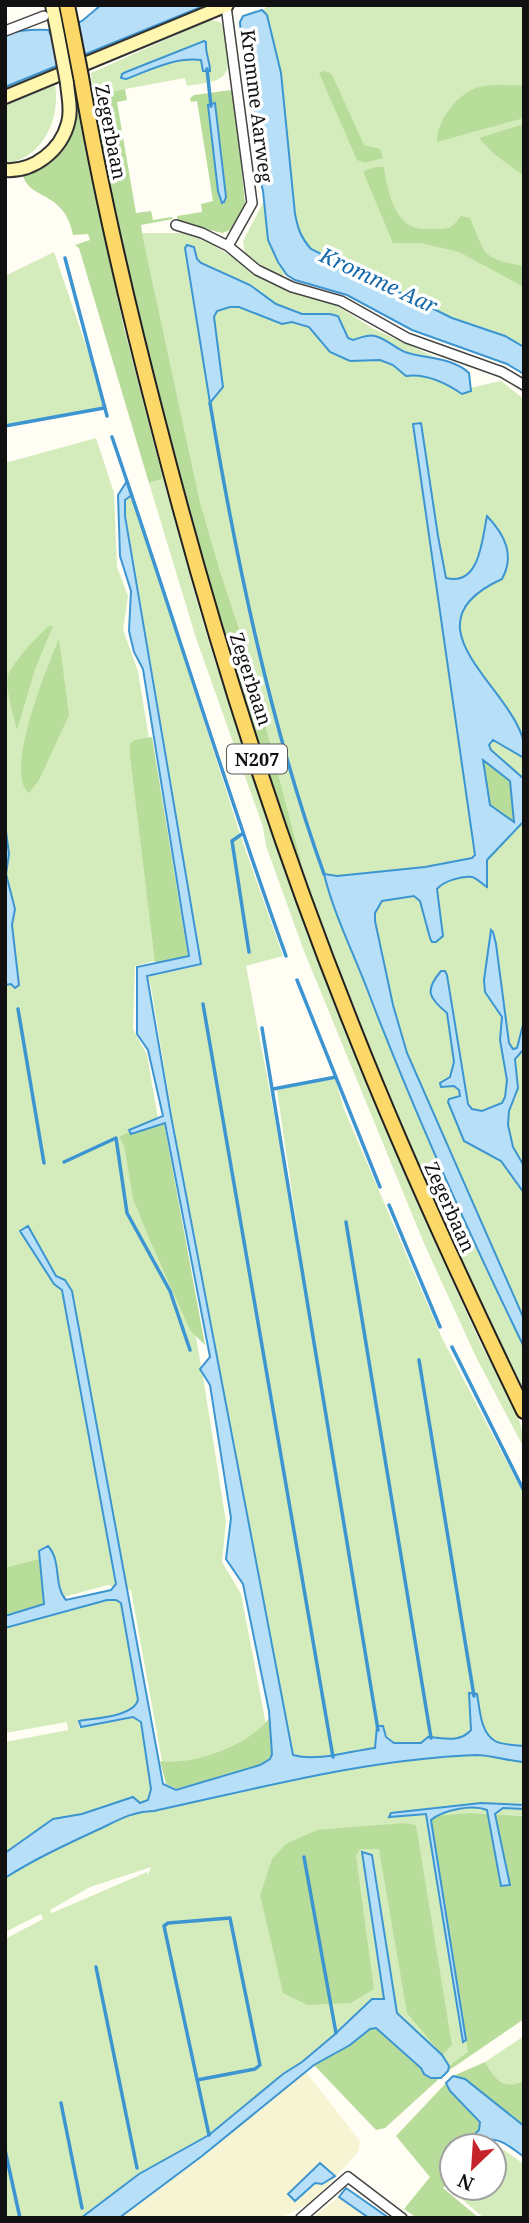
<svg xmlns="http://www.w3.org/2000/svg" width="529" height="2223" viewBox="0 0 529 2223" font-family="'Noto Serif',serif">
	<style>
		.farmland { fill: #f6f4d3 }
		.green { fill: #d4ecbc; fill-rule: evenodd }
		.forest { fill: #b8dd9a; fill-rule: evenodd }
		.water { fill: #b7e0f8; stroke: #3c95d1; stroke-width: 2; fill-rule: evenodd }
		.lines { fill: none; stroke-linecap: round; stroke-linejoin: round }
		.stream { stroke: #3c95d1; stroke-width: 3.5 }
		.street-casing { stroke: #444; stroke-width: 12 }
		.secondary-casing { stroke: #333; stroke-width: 16 }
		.primary-casing { stroke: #222; stroke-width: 18 }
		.street { stroke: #fff; stroke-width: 9 }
		.secondary { stroke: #fff6af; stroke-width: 12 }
		.primary { stroke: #fbd868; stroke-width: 14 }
		.secondary-bridge-casing { stroke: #333; stroke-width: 16; stroke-linecap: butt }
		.primary-bridge-casing { stroke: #222; stroke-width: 18; stroke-linecap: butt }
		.secondary-bridge { stroke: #fff6af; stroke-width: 12 }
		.primary-bridge { stroke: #fbd868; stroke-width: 14 }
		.labels { text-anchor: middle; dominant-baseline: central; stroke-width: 7; stroke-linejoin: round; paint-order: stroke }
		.shield { fill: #fff; stroke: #585858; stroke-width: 2 }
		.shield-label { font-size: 18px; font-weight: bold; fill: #111 }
		.street-label { font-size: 19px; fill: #111; stroke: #fff }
		.water-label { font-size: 21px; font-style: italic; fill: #1467a8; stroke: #fff }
	</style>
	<rect width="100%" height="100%" fill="#fffdf4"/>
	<!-- farmland -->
	<path class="farmland" d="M306 2072 360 2141 358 2152 313 2202 280 2218H126L123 2215Z
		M339 2197 369 2218H312Z"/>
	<!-- green -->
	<path class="green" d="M206 5H212L5 94V87Z
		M270 5H524V349L452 318 311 249 303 241 289 214 262 10Z
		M210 20 220 22C226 29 226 39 228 48 233 83 215 81 187 86L185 78 93 95 91 73ZM204 41 206 42 207 60 209 62 210 71 204 72 202 61C179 52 148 71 126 79V72Z
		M55 85C61 118 42 160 5 163V106Z
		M264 201C269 233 267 247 287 275H274L245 253 243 241Z
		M142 233H183L204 238 260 277 289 292 336 305 372 328 437 358 406 352 390 345 378 336H369L353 340 348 338 338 316 330 314H302L276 304 250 285 201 263 197 259 194 247 188 274 210 402 222 388 214 317 217 311 230 307H239L309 327 323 345 349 361 380 360 393 365 406 376 415 374 437 380 460 390 501 381 524 399V1316L474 1214 407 1053 398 1023 335 876 324 874 336 910 405 1081 469 1229 524 1347V1397L434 1203 424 1177 392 1120 303 879 301 861 245 647 220 571 200 502Z
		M54 252 107 407 5 427V276Z
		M96 438 114 493 117 567 128 596 123 630 138 671 184 954 135 966 133 1029 147 1055 204 1383 226 1522 222 1562 241 1594 268 1735 166 1783 131 1590 108 1585 5 1613V463Z
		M163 479C180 537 194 595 212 652 262 805 314 957 376 1105 409 1184 444 1264 480 1342 496 1375 524 1411 524 1448L476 1357 423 1241 304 951 266 846 263 827 196 638 149 483Z
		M132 495 241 837 283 956 246 966 302 1261 277 1090 335 1078 344 1109 442 1338 524 1495V1746C515 1745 502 1745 495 1741 480 1733 480 1709 477 1694H469L471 1730C460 1743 444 1738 428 1737L421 1743H394L377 1726 376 1748C349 1752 320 1762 293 1755L172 1116 151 987 148 977 202 965 126 516V500Z
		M107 1600H116L121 1603 124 1614 138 1700C133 1717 93 1718 78 1721L79 1728 133 1718 141 1722 151 1789 148 1800 139 1803 133 1798 82 1814 53 1819 5 1853V1742L68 1730 67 1722 5 1733V1628Z
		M479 1755 524 1762V1816L470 1813 431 1816 469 2052 449 2066 442 2055 397 2013 373 1855 362 1853 384 2000 346 2022 334 2035 302 2062 283 2074 209 2135 139 2174 81 2218H5V1939L43 1919 41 1914 5 1932V1878C33 1860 63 1846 93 1832 116 1822 128 1812 154 1811L323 1774 397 1761ZM151 1867 148 1875 147 1872 52 1913 50 1910 90 1887Z
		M524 2036V2081C502 2090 496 2080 485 2062Z
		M498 2146 524 2164V2218H484L446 2186 452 2181V2188H494V2149Z"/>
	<!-- forest -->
	<path class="forest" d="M323 71 330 73 333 77 364 145 380 149 383 158 365 163 357 160 319 73Z
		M524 85V118L437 142C437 121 455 97 474 89 488 83 508 86 524 85Z
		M125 89 127 100 117 102 136 213 151 211 153 220 172 217 173 219 141 225 142 233 200 502 220 571 245 647 301 861 303 879C248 722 200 562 158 402 131 301 111 198 91 96Z
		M231 90 234 96 245 203C243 217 237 229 222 233L178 222 177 216 202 212 201 204 213 201 197 101 191 102 190 98 194 95ZM213 103 226 196 225 199 220 201 208 105Z
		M77 108 124 328 163 479 149 483 79 248 75 245 90 240 88 234 73 235C65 191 30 200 23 176 60 162 69 145 77 108Z
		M524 124V176L494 154 479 138Z
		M375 167H384C386 184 393 218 411 226 418 230 426 229 433 229 450 229 451 229 461 216L470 218C486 255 481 259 524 266V287L459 252 421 243H393L364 174V171Z
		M49 626H53L35 669 17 730C14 717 5 689 8 676 10 665 40 633 49 626Z
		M59 639 69 715 39 780 29 793C3 774 48 665 59 639Z
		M152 737 188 956 159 962H155L130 756V744L135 740Z
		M483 759 510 781 514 822 490 805Z
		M164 1123 205 1345 190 1330 152 1245 133 1199 124 1145 119 1137 129 1132 132 1135Z
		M39 1559 44 1604 5 1615V1568Z
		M270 1717 272 1754 269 1759 260 1765 177 1789 166 1784 160 1761C193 1766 251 1745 270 1717Z
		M470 1813 524 1816V2019L448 2071 449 2066 468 2052 430 1819 431 1816Z
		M404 1823 416 1825 452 2045 442 2055 407 2013 379 1849H360L356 1856 374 1989 351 2003 307 2005 283 1993 260 1895 272 1859 286 1844 317 1830Z
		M376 2028 440 2078 385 2128 376 2130 314 2065 350 2045 370 2029Z
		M485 2062C496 2080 502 2090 524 2081V2126L465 2079 453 2076Z
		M446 2083 450 2091 480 2122 479 2130 463 2146H452V2156L444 2164 447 2167 452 2163V2178L443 2188 479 2218H417L404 2209 430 2177 396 2136Z"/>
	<!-- water -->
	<path class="water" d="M101 5H206L5 87V34C20 30 34 29 49 30L50 34 82 21Z
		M262 10 267 15 281 73 295 214C298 229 301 238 311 249L452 318 505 336 524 347V374L507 364 412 330 347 295 295 280 287 275 278 262 268 240 263 191 257 167 253 96 241 34 240 22 243 16Z
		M204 41 206 42C205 54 210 61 210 71H203L201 60C174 57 150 70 126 79L121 78 122 74 126 72Z
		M215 103 226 197 224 202 222 203 218 191 208 105Z
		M187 245 194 247 197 259 201 263 250 285 276 304 302 314H330L338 316 348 338 353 340C360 338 368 334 375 336 385 338 395 348 405 352 426 359 452 357 469 373L471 391 462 394C446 383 427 373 406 376L393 365 380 360 350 361 330 352 309 327 292 322 282 324 239 307H230L217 311 214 317 223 387 210 403 185 248Z
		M421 423 438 536 446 578C480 587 482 539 487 516 505 535 515 555 502 579 405 623 503 681 522 736 525 743 524 751 524 758L493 740 489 745 491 750 524 779V821L487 860V887C483 885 477 878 472 877 461 876 444 881 437 889L443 936 436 942H432L430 938 420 901 414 896 382 901 375 913V921L393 1005 407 1053 524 1319V1347C468 1232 415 1114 369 994 354 954 334 915 324 874L337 876 425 867 472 858 475 855 413 424ZM483 760 510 781 514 822 490 805Z
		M127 481 132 495 125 500V516L201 964 147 976 171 1116 293 1755C318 1762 349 1751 375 1748L377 1726H383L386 1737 394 1743H421L428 1737C444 1738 460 1743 471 1730L469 1693 477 1694C480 1709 480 1732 495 1741 502 1745 515 1745 524 1746V1762C508 1761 491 1755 476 1755 367 1759 260 1788 154 1811 128 1812 116 1822 93 1832 63 1846 33 1860 5 1878V1853L53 1819 82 1814 133 1797 140 1803 148 1800 151 1789 141 1722 133 1717 81 1727 79 1721C95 1718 133 1717 138 1700L121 1603 116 1600H107L5 1628V1616L44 1604 39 1551 48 1546C62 1561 53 1585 66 1600L111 1590 116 1584 62 1290 54 1284 20 1231 28 1226 56 1276 65 1280 72 1291 163 1784 176 1790 260 1765 270 1759 272 1754 269 1711 243 1584 226 1559 231 1518 210 1385 200 1369 210 1357 165 1123 131 1134 129 1130 163 1116 148 1050 137 1034V967L189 956 143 669 134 652 129 631 131 591 120 556 118 495Z
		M5 824 9 854 6 874 15 909 12 925 19 985 15 988 11 984 5 985Z
		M491 930 493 932 496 944 509 1043 513 1049 517 1048 524 1021V1049L515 1059 518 1088 509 1111 508 1125 513 1147 524 1166V1193L501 1161 464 1141 448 1102 449 1099 460 1096 459 1090 454 1086 441 1087 440 1083 450 1077 454 1062 447 1013C429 998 424 991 441 971H445L447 975 468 1104 472 1109 482 1111 502 1103 505 1097 507 1080 500 1040 502 1017 485 992 484 980Z
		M481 1803 524 1805V1809L503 1808 495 1814 510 1885 501 1886 487 1810C472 1804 443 1810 431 1820L466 2040 463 2042 426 1814 389 1817 391 1813Z
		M362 1852 372 1855 397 2013 442 2055 449 2066 448 2071 441 2078H431L424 2074 421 2068 376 2028 370 2029 350 2045 314 2065 202 2156 119 2218H81L139 2174 209 2135 283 2074 302 2062 334 2035 372 1999H384Z
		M453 2076 465 2079 524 2126V2157C513 2149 500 2137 486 2140 476 2142 477 2146 463 2146L479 2130 480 2122 450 2091 446 2083Z
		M320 2163 335 2176 322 2184 315 2183 295 2201 288 2194Z
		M346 2188 389 2218H369L339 2197Z"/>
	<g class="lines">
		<!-- stream -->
		<path class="stream" d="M207 69 211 106
			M65 258 107 416
			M210 403C236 559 270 724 324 874
			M5 426 104 408
			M112 437C171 609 224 784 286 956
			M242 834 232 841 249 952
			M297 980 380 1187
			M203 1004 333 1757
			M18 1009 44 1163
			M262 1028 378 1730
			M273 1089 336 1077
			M64 1162 116 1138 127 1213 170 1291 190 1350
			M389 1205 440 1327
			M346 1222 431 1738
			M452 1347 524 1491
			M419 1360 474 1696
			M304 1857 336 2033
			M96 1967 137 2168
			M197 2080 255 2069 260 2065 230 1918 168 1923 164 1926 209 2135
			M61 2103 82 2208
			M5 2150 20 2218"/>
		<!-- street casing -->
		<g class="street-casing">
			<path id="street" d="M226 6 252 203 228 246
				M5 31 44 16
				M176 225 202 233 228 246 257 270 292 287 341 301 407 338 502 372 524 385
				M301 2218 348 2177 402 2218"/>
		</g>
		<!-- secondary casing -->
		<g class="secondary-casing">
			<path id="secondary" d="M52 5 57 30
				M5 97 227 5
				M5 170C34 172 61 150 68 123 72 110 68 96 67 83"/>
		</g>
		<!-- primary casing -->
		<g class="primary-casing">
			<path id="primary" d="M67 5 71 25
				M81 77C101 194 128 308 158 423 210 626 273 828 351 1023 403 1155 462 1283 524 1411"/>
		</g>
		<!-- street -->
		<use href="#street" class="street"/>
		<!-- secondary -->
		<use href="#secondary" class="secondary"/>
		<!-- primary -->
		<use href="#primary" class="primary"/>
		<!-- secondary-bridge casing -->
		<g class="secondary-bridge-casing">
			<path id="secondary-bridge" d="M57 30 67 83"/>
		</g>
		<!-- primary-bridge casing -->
		<g class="primary-bridge-casing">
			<path id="primary-bridge" d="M71 25 81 77"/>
		</g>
		<!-- secondary-bridge -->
		<use href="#secondary-bridge" class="secondary-bridge"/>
		<!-- primary-bridge -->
		<use href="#primary-bridge" class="primary-bridge"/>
	</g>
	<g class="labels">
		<!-- shield labels -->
		<rect class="shield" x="227" y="744.5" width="60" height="29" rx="5"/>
		<g class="shield-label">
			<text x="257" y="759">N207</text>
		</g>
		<!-- street labels -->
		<g class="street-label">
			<text transform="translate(257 106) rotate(83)">Kromme Aarweg</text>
			<text transform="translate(111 132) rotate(79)">Zegerbaan</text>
			<text transform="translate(251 679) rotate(72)">Zegerbaan</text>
			<text transform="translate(450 1207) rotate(66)">Zegerbaan</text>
		</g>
		<!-- water labels -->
		<g class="water-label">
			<text transform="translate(379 280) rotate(25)">Kromme Aar</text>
		</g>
	</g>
	<!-- border -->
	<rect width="529" height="2223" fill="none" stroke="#111111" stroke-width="14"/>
	<!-- north arrow -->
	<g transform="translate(473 2167) rotate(205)"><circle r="33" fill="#ffffff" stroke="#a0a0a0" stroke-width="2"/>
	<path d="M0-5L12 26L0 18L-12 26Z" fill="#c6232a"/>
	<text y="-10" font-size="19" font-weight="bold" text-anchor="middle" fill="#111111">N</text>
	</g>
</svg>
